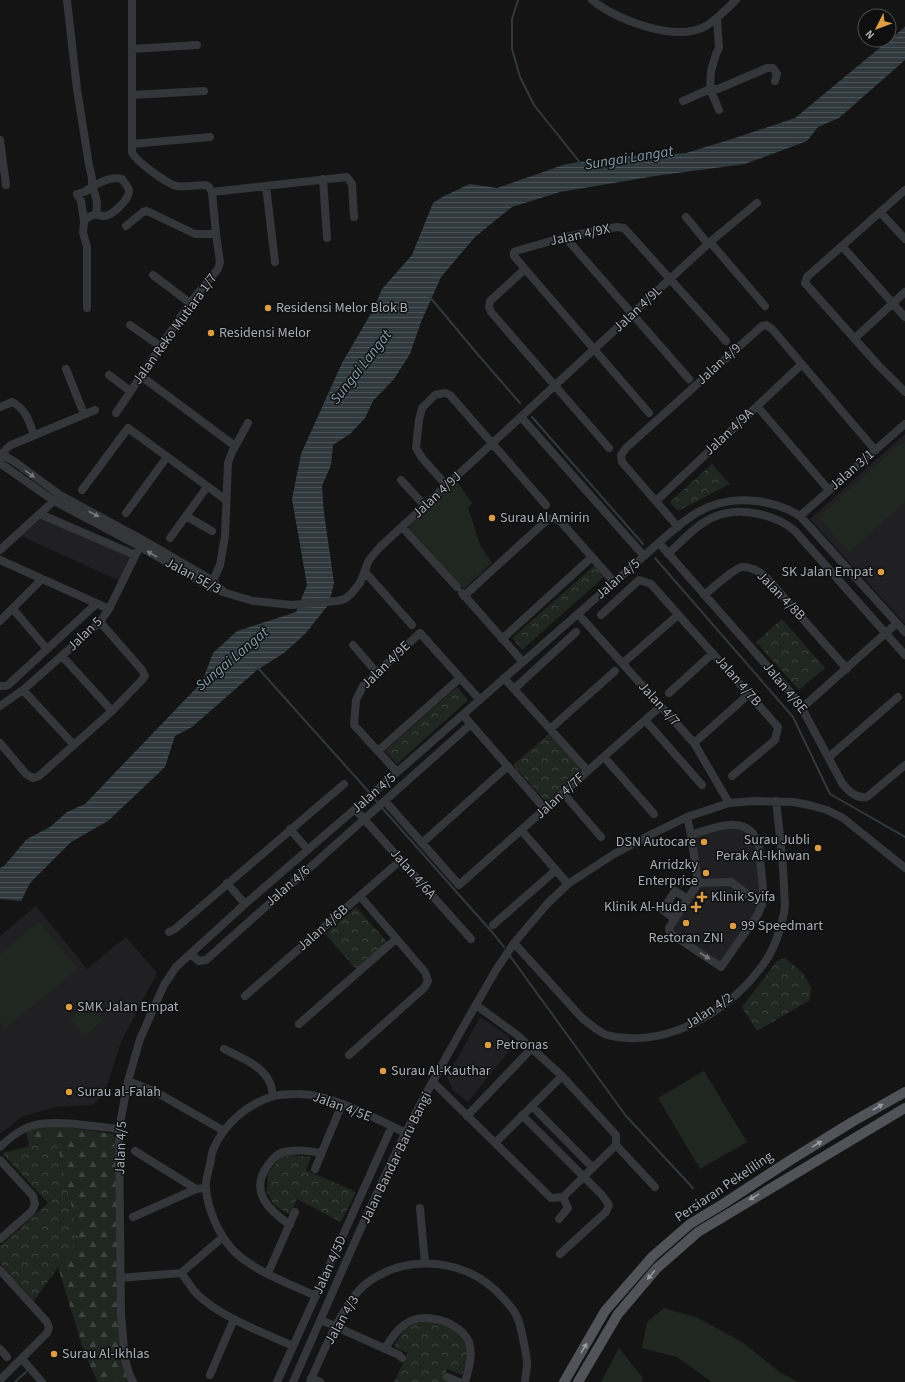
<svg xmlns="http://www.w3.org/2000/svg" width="905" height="1382" viewBox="0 0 905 1382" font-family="'Source Sans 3',sans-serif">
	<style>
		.built { fill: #202022 }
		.grass { fill: #202721 }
		.forest { fill: url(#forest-firs) }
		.park { fill: url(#park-crowns) }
		.water { fill: url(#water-rules) }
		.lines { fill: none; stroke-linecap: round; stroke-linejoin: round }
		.stream { stroke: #30393e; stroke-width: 2 }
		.minor { stroke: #35363a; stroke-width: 8 }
		.major { stroke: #515358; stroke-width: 10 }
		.oneway { fill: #74777d }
		.oneway2 { fill: #969aa2 }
		.poi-dot { fill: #dd9d44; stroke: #0f0f10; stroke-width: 1.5 }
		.labels { text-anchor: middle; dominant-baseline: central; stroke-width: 3; stroke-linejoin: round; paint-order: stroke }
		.street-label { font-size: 14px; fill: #a7acb4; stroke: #0f0f10 }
		.poi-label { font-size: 14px; fill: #a7acb4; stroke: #0f0f10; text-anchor: start }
		.water-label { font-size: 15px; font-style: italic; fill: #819bab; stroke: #0f0f10 }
	</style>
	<defs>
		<pattern id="forest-firs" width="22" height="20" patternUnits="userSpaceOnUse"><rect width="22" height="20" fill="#202721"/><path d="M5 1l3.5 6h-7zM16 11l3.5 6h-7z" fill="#3e443f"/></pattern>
		<pattern id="park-crowns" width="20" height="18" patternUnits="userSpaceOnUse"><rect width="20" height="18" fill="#202721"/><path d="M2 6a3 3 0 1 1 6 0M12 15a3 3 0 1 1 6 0" fill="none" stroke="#3e443f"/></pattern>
		<pattern id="water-rules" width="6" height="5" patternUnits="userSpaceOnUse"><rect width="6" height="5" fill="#30393e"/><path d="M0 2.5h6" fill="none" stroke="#4b5358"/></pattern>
	</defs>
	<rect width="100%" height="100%" fill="#141415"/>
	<!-- built -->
	<path class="built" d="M905 434V624L810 519Z
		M42 518 132 557 120 581 21 536Z
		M737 827 749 832 756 848 762 894 760 906 721 964 673 932V928L700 885 695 837 704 833Z
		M36 906 87 969 126 937 157 973 121 1042 104 1095 92 1105 56 1107 23 1116 0 1134V936Z
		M480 1017 508 1036 513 1046 468 1102 453 1090 447 1077Z"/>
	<!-- grass -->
	<path class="grass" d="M904 441 905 442V502L849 552 818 517Z
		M457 482 473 504 468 507 480 545 492 563 464 589 408 527Z
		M39 922 78 969 3 1030 0 1020V954Z
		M88 1003 103 1020 84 1036 70 1019Z
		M704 1071 747 1142 700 1169 658 1098Z
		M664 1308 698 1318 742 1342 781 1373 798 1382H712L677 1357 642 1348 647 1322Z
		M619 1348 642 1377 643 1382H601Z"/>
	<!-- forest -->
	<path class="forest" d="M53 1125 114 1134 125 1369 131 1382H98L85 1355 58 1267 79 1237 56 1140 29 1146 26 1131 39 1126Z"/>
	<!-- park -->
	<path class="park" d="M712 464 730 484 678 511 670 502Z
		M594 566 604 577 522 650 512 638Z
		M782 619 825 668 799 690 756 642Z
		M457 687 468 700 397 764 385 751Z
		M550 733 582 770 546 802 513 765Z
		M356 907 387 942 356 969 325 934Z
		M785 958 802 972 811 987 810 1000 757 1031 742 1007 777 961Z
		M56 1140 79 1237 34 1301 0 1263V1246L48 1203 2 1153Z
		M292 1155 311 1157 306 1170 356 1192 341 1222 297 1199 290 1215 274 1205 267 1192 268 1173 281 1157Z
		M434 1321 448 1326 461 1335 467 1348V1363L462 1375 447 1369 443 1379 450 1382H394L408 1353 394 1347C404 1327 411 1322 434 1321Z"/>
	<!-- water -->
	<path class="water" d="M905 27V60L839 118 818 127 807 141 745 164 655 176 560 192 512 207 475 237 441 277 421 322 410 354 394 379 373 401 365 418 350 434 333 445 331 465 322 486 324 513 334 583 329 604 306 633 284 653 257 670 192 727 175 736 165 767 108 821 71 842 30 883 21 901 0 899V868L4 866 27 839 50 827 67 812 85 804 202 682 213 653 237 631 296 612 307 585 292 499 301 454 342 363 373 310 382 289 412 255 433 203 444 196 470 184 497 188 566 164 627 156 686 153 735 138 795 118Z"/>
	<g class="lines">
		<!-- stream -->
		<path class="stream" d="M518 0 512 19V49L520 77 534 105 582 165
			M429 296 480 357 520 403
			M532 417 643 544
			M655 558 793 717 830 794 905 837
			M258 668 368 791
			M375 799 377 802
			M383 809 492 932 504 947
			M510 956 626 1116 693 1188
			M15 1382 26 1372"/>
		<!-- minor -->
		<path class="minor" d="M67 0 77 89 89 165 92 178V187L84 192 77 194 81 201 84 221
			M592 0C616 20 676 43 706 26 717 19 727 9 736 0
			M717 18 719 48 716 54 711 71 710 89 719 110
			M132 49 197 45
			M132 95 204 91
			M683 101 710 89H718L767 68H773L777 74 775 81
			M0 140 6 185
			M132 144 210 137
			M323 179 327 238
			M266 186 275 262
			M905 190 807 277 805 283 878 365 905 392
			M212 192 347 177 352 184 354 217
			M880 212 905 239
			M686 217 708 244
			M126 226 143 212 147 211 195 234H216
			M565 237 689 379
			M710 242 765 306
			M842 246 905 317
			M525 269 514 256V252L516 251 565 237 617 227 624 228 726 341
			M153 275 190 303
			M87 308V247L83 233 84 221C87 218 92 214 98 215 100 215 102 216 104 216 112 216 130 199 129 190 128 187 124 182 122 179 111 176 101 182 92 187 97 197 98 204 96 214
			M130 325 160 346
			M855 338 905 292
			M66 369 84 414
			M109 375 130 391
			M145 379 235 446
			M757 406 829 490
			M0 407 12 402C26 409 29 421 34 435
			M116 413 190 303 218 269 220 262 216 234 212 192 209 187 206 185C197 185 187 187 177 186 169 185 135 161 132 152V0
			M521 417 644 556
			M609 448 491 312 489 307 490 301 525 269 649 413
			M0 453 15 462 60 495 143 540 203 575 213 581 222 590
			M1 459 6 449 11 445 95 410
			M0 463 54 501 139 546 210 587 226 593 253 601 292 605 337 601 345 599 351 594 360 583 369 560 380 547 710 242 757 203
			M401 480 425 506
			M447 486 422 458 416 448 419 420 422 408 435 395 445 393 450 395 546 505
			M82 490 128 428 226 500
			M656 501 802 364
			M126 513 167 457
			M40 514 135 555
			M186 516 212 531
			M800 516 905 424
			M402 527 457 587
			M678 527 622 462 621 455 626 448 762 326 766 325 772 329 875 450
			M170 538 207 487
			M659 543 798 701 842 783C848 791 856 799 867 797L905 765
			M0 550 57 498
			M668 554C681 542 698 523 714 517 739 506 775 514 795 531L905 655
			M0 560 109 609
			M365 572 412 625
			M211 585 220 565 225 536 228 463 232 452 248 423
			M462 593 523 662
			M704 595C712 589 734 568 742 567 751 566 759 572 765 576L847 669
			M464 596 547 520 554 518 561 522 614 582
			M13 609 47 649
			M578 614 694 743 729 803
			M601 615 639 580 651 584 778 727 775 740 732 776
			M0 621 42 579
			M502 639 592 557
			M353 645 377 673
			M62 656 112 711
			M623 663 678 615
			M504 678 588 771
			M0 686H5L8 685 96 604
			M514 689 576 632
			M23 690 74 745
			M669 693 713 653
			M0 706 23 690 100 622 109 609 142 542
			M803 707 897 623
			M463 715 545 809
			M645 720 702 785
			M550 729 615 671
			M0 743 26 774 33 778 39 776 112 711 141 681 145 676 142 670 100 622
			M694 743 749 694
			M378 751 460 678
			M604 757 654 814
			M829 757 898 697
			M397 772 354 725 356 700 363 686 420 633 480 700
			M563 793 601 837
			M385 801 459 885 661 706
			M355 809 471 939
			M687 817 691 835 698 883 669 928 670 933 721 967 758 914C765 898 763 885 761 869 760 862 760 854 759 847 751 812 715 827 691 835
			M290 829 308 850
			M521 830 568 884
			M422 843 508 766
			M227 883 245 904
			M698 883 731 882 762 905
			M675 919 663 910 675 891 688 899
			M493 925 556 870
			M169 932 175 929 344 784
			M514 943 582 1018C590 1024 598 1032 607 1035 614 1037 622 1038 628 1038 679 1041 733 1006 762 966 774 951 780 932 784 913 786 905 784 895 784 886 783 858 779 829 776 801
			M190 954 199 961 206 960 471 724
			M245 996 401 860
			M476 1005 517 1035 562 1076
			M299 1024 396 939
			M224 1049C240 1057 262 1065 270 1083 272 1087 272 1092 273 1096
			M349 1055 424 988 428 981 425 972 360 896
			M128 1081 156 1092 224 1131
			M433 1082 551 1198 563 1197 616 1145V1135L562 1076 495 1143
			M532 1106 593 1168
			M522 1115 602 1195 609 1205 606 1212 560 1254
			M467 1116 532 1048
			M616 1145 655 1187
			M0 1147C25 1122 42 1121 76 1124 90 1126 105 1127 119 1129
			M135 1151 196 1189
			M0 1160 33 1196 35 1204 32 1211 0 1239
			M315 1169 342 1104
			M420 1208 425 1263
			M133 1217 196 1189 206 1188
			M559 1219 568 1208 563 1197
			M290 1225C270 1211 250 1193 266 1168 271 1161 276 1154 284 1152 297 1149 309 1151 321 1153
			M0 1270 47 1322 49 1328 47 1333 0 1380
			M181 1273C186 1279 191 1287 196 1293 218 1316 264 1333 293 1346
			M268 1273 295 1212
			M120 1278 181 1273 223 1237
			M316 1296C290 1284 251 1270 232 1249 218 1233 208 1210 206 1189 205 1182 208 1172 210 1165 211 1160 211 1155 213 1150 223 1125 248 1103 274 1096 282 1094 291 1094 298 1094 329 1093 378 1120 406 1133
			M321 1320 399 1355 402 1358
			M0 1349 7 1357
			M385 1349C396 1329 410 1314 434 1319 440 1320 446 1321 452 1325 459 1329 466 1334 469 1342 473 1355 469 1369 465 1382
			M22 1359 42 1382
			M210 1375 234 1319
			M447 1377 459 1382
			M311 1378 320 1382
			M133 1382 129 1373 125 1359 121 1315 119 1129 128 1081 140 1039 164 985 176 967 245 904 355 809 644 556C661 541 679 523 698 512 729 494 771 498 800 516L905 632
			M277 1382 392 1126
			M293 1382C330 1299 365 1215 405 1134 433 1078 465 1024 496 970L514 943 548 903 568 884 614 854 652 834 687 817 729 803 754 801 793 802 809 805 827 810 843 818 905 868
			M310 1382C321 1356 345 1299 367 1283 409 1252 468 1259 502 1297 508 1303 515 1311 518 1319 521 1327 526 1353 527 1361 528 1368 525 1375 525 1382"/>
		<!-- major -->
		<path class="major" d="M564 1382 605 1311 652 1257 690 1224 723 1204 789 1161 852 1122 905 1092
			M578 1382 618 1314 657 1268 698 1232 905 1108"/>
	</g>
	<!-- one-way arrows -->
	<defs><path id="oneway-solid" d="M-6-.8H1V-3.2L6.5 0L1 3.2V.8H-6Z"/></defs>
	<g class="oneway">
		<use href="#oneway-solid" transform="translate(30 474) rotate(36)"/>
		<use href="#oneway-solid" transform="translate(94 514) rotate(28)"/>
		<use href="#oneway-solid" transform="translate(152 554) rotate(-150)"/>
		<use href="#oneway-solid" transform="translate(705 956) rotate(33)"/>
	</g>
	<g class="oneway2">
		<use href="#oneway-solid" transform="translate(878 1107) rotate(-30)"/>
		<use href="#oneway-solid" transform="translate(817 1144) rotate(-31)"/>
		<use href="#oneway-solid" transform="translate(754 1197) rotate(149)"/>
		<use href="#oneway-solid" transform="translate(651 1275) rotate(130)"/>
		<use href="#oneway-solid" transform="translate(584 1348) rotate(-59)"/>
	</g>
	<!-- markers -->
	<g class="poi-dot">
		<circle cx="268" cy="308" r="4"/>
		<circle cx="211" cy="333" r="4"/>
		<circle cx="492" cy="518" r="4"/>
		<circle cx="881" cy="572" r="4"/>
		<circle cx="704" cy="842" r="4"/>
		<circle cx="818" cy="848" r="4"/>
		<circle cx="706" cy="873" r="4"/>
		<path d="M700 891h4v4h4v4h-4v4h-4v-4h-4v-4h4z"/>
		<path d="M694 901h4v4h4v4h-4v4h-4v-4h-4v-4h4z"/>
		<circle cx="686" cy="923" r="4"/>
		<circle cx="733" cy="926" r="4"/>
		<circle cx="69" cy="1007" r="4"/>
		<circle cx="488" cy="1045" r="4"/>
		<circle cx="383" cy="1071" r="4"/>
		<circle cx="69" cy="1092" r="4"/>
		<circle cx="54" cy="1354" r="4"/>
	</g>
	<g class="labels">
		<!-- street labels -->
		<g class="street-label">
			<text transform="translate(580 235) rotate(-12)">Jalan 4/9X</text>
			<text transform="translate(638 309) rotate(-43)">Jalan 4/9L</text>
			<text transform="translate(175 329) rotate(-54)">Jalan Reko Mutiara 1/7</text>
			<text transform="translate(719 364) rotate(-42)">Jalan 4/9</text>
			<text transform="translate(729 432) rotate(-43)">Jalan 4/9A</text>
			<text transform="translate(852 470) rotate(-41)">Jalan 3/1</text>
			<text transform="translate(437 495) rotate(-43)">Jalan 4/9J</text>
			<text transform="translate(193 576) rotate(28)">Jalan 5E/3</text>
			<text transform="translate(618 579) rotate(-41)">Jalan 4/5</text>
			<text transform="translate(781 596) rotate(46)">Jalan 4/8B</text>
			<text transform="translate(85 634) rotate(-44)">Jalan 5</text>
			<text transform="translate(386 665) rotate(-44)">Jalan 4/9E</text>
			<text transform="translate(738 681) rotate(49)">Jalan 4/7B</text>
			<text transform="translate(785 688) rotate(51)">Jalan 4/8E</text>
			<text transform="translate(659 704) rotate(48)">Jalan 4/7</text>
			<text transform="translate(374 793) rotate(-41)">Jalan 4/5</text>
			<text transform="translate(560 796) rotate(-42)">Jalan 4/7F</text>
			<text transform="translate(413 874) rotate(49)">Jalan 4/6A</text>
			<text transform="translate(288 886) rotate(-41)">Jalan 4/6</text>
			<text transform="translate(323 928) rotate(-41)">Jalan 4/6B</text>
			<text transform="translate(709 1011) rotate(-33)">Jalan 4/2</text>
			<text transform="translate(342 1107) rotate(20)">Jalan 4/5E</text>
			<text transform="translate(121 1148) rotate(-88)">Jalan 4/5</text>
			<text transform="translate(396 1158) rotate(-64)">Jalan Bandar Baru Bangi</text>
			<text transform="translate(724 1187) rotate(-34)">Persiaran Pekeliling</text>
			<text transform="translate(330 1265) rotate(-66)">Jalan 4/5D</text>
			<text transform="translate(342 1320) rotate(-60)">Jalan 4/3</text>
		</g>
		<!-- poi labels -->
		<g class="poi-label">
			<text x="276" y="308">Residensi Melor Blok B</text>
			<text x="219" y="333">Residensi Melor</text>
			<text x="500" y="518">Surau Al Amirin</text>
			<text x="873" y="572" text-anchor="end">SK Jalan Empat</text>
			<text x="810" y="840" text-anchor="end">Surau Jubli<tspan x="810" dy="16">Perak Al-Ikhwan</tspan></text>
			<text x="696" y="842" text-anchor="end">DSN Autocare</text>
			<text x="698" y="865" text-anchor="end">Arridzky<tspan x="698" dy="16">Enterprise</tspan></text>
			<text x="711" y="897">Klinik Syifa</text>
			<text x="687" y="907" text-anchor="end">Klinik Al-Huda</text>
			<text x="741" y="926">99 Speedmart</text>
			<text x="686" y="938" text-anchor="middle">Restoran ZNI</text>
			<text x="77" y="1007">SMK Jalan Empat</text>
			<text x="496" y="1045">Petronas</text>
			<text x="391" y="1071">Surau Al-Kauthar</text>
			<text x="77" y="1092">Surau al-Falah</text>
			<text x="62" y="1354">Surau Al-Ikhlas</text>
		</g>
		<!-- water labels -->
		<g class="water-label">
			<text transform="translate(629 158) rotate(-9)">Sungai Langat</text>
			<text transform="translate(361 367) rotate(-52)">Sungai Langat</text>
			<text transform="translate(232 659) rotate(-40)">Sungai Langat</text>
		</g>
	</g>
	<!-- north arrow -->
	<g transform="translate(877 28) rotate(228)"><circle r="19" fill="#0f0f10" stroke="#4c4e52"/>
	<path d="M0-3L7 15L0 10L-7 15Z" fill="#dd9d44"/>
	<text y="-6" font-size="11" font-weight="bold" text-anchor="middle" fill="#a7acb4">N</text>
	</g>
</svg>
